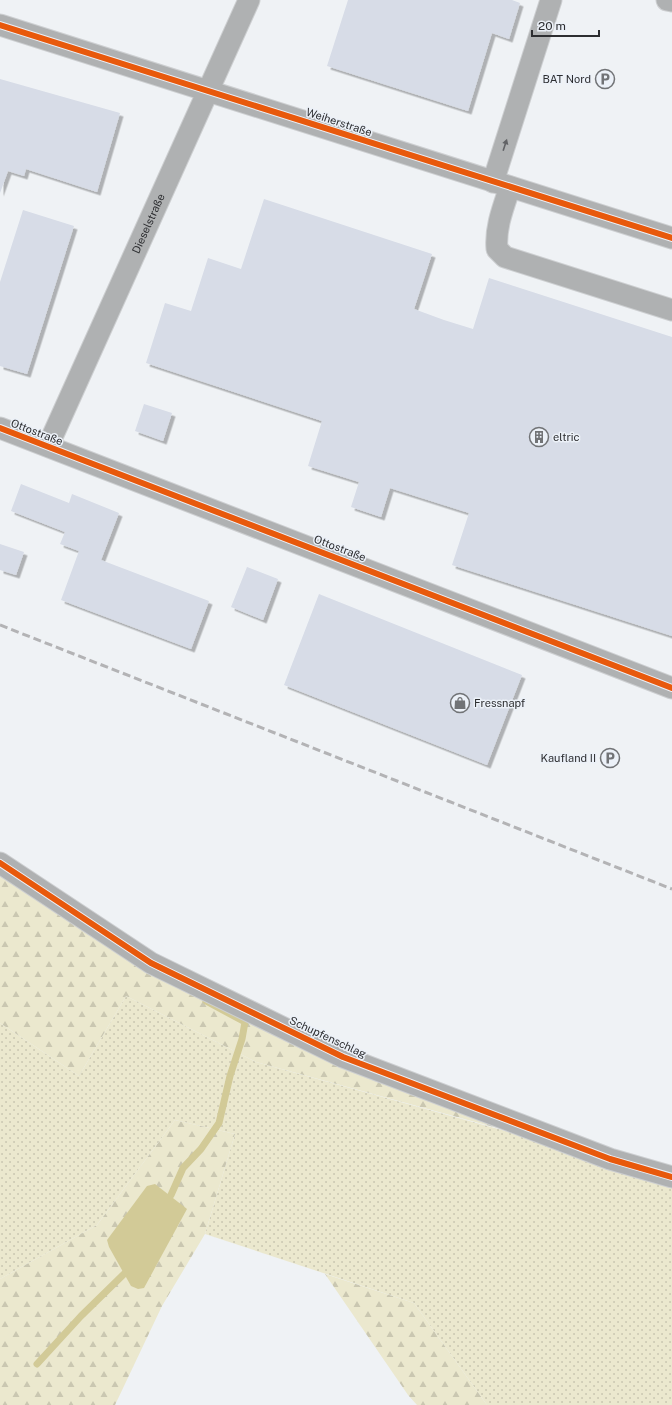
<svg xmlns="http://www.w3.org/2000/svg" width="672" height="1405" viewBox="0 0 672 1405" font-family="'Public Sans',sans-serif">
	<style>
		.grass { fill: url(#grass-dots) }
		.forest { fill: url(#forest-firs) }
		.water { fill: #d2ca97 }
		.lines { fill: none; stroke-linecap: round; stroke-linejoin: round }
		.stream { stroke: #d2ca97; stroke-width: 7 }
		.building { fill: #d7dce7; filter: url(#shadow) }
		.minor-casing { stroke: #cdcfd1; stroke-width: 23 }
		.minor { stroke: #afb1b2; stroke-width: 21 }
		.rail { stroke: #b3b3b5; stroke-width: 3; stroke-dasharray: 8 4; stroke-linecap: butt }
		.cycleway-casing { stroke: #ecf1f8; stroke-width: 8 }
		.cycleway { stroke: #e8590c; stroke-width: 6 }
		.oneway { fill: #616265 }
		.labels { text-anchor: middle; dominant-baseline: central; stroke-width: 3; stroke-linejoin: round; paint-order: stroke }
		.poi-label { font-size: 11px; fill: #2d2e31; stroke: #ecf1f8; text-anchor: end }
		.street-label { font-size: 11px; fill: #2d2e31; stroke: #ecf1f8 }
	</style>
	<defs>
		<pattern id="grass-dots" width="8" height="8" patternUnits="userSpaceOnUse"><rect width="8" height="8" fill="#ebe8ce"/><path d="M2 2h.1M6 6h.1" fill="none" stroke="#cac7b1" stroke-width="1.8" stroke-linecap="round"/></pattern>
		<pattern id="forest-firs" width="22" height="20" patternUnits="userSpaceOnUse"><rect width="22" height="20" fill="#ebe8ce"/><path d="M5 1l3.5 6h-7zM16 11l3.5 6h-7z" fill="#cac7b1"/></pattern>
		<filter id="shadow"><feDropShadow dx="3.5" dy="3.5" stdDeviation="0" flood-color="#0004"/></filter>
	</defs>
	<rect width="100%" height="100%" fill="#eff2f5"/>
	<!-- grass -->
	<path class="grass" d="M126 996 256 1062 672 1177V1405H487L414 1303 205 1234 235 1134 175 1120 97 1225 0 1279V1023L79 1076Z"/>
	<!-- forest -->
	<path class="forest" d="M0 863 151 963 343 1057 610 1159 256 1062 126 996 79 1076 0 1023Z
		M175 1120 235 1134 205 1234 162 1306 115 1405H0V1279L97 1225Z
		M325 1274 414 1303 487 1405H417L408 1395Z"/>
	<!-- water -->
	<path class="water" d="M155 1184 187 1209 144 1288 138 1289 131 1286 109 1247 107 1240 147 1186Z"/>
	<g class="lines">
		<!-- stream -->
		<path class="stream" d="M171 1195 183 1168 201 1149 219 1123 230 1076 242 1039 245 1022 206 1001
			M37 1364 81 1316 125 1273"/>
	</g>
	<!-- building -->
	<path class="building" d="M348 0H512L520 3 509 39 492 33 468 111 327 66Z
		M0 79 120 113 97 192 26 169 24 176 8 171 0 193Z
		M264 199 432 254 414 309 444 320 473 329 489 278 672 337V636L452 565 469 513 390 488 381 517 351 507 359 482 308 466 322 421 146 363 165 303 191 311 208 258 241 269Z
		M23 210 74 226 27 374 0 366V282Z
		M144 404 172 413 163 441 135 431Z
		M21 484 69 503 72 494 119 513 101 560 209 601 191 649 61 600 79 551 60 544 65 532 11 511Z
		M0 544 24 552 16 575 0 570Z
		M247 567 278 579 263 620 231 607Z
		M319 594 522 675 487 765 284 685Z"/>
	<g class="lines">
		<!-- minor casing -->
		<g class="minor-casing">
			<g id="minor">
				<path d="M667 0 672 1"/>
				<path d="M0 25 672 238"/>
				<path d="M493 182 551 0"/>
				<path d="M510 187C503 208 495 228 497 249L505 257 672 310"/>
				<path d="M0 428 672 688"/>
				<path id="s1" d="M48 446 249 0"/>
				<path d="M0 863 151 963 343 1057 610 1159 672 1177"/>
			</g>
		</g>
		<!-- minor -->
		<use href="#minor" class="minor"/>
		<!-- rail -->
		<path class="rail" d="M0 625 672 889"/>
		<!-- cycleway casing -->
		<g class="cycleway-casing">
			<path id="cycleway" d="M0 25 672 238
				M0 428 672 688
				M0 863 151 963 343 1057 610 1159 672 1177"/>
		</g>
		<!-- cycleway -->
		<use href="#cycleway" class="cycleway"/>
	</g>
	<!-- one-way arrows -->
	<defs><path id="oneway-solid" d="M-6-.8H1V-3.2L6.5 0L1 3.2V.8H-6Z"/></defs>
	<use class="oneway" href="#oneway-solid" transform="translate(505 145) rotate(-72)"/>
	<!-- icons -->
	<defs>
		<g id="parking-ring" transform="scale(1)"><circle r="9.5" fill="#ecf1f8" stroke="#717376" stroke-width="1.5"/><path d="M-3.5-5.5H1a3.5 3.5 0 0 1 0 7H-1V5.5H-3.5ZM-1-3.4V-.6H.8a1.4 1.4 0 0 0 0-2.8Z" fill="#717376"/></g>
		<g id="building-ring" transform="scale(1)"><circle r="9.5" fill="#ecf1f8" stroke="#717376" stroke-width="1.5"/><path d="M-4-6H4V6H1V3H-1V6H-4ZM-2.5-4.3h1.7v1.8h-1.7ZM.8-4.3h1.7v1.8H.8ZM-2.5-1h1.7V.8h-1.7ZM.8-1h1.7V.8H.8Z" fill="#717376"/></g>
		<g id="shop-ring" transform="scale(1)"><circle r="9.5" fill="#ecf1f8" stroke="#717376" stroke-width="1.5"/><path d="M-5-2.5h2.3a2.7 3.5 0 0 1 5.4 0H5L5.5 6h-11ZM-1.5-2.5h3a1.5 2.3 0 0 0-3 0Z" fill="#717376"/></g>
	</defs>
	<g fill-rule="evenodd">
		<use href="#parking-ring" x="605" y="79"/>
		<use href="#building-ring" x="539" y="437"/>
		<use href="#shop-ring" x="460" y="703"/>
		<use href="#parking-ring" x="610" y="758"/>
	</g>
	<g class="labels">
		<!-- poi labels -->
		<g class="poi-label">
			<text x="591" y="79">BAT Nord</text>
			<text x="553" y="437" text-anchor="start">eltric</text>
			<text x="474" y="703" text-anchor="start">Fressnapf</text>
			<text x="596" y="758">Kaufland II</text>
		</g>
		<!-- street labels -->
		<g class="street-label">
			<text transform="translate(339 122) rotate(18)">Weiherstraße</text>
			<text stroke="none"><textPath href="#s1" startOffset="244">Dieselstraße</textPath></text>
			<text transform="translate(37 432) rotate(21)">Ottostraße</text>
			<text transform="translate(340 548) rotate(21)">Ottostraße</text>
			<text transform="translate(328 1037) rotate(25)">Schupfenschlag</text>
		</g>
	</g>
	<!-- scale -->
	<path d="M532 30v6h67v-6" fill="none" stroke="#2d2e31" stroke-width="2"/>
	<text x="538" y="30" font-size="12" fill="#2d2e31" stroke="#ecf1f8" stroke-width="3" paint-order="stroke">20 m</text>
</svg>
